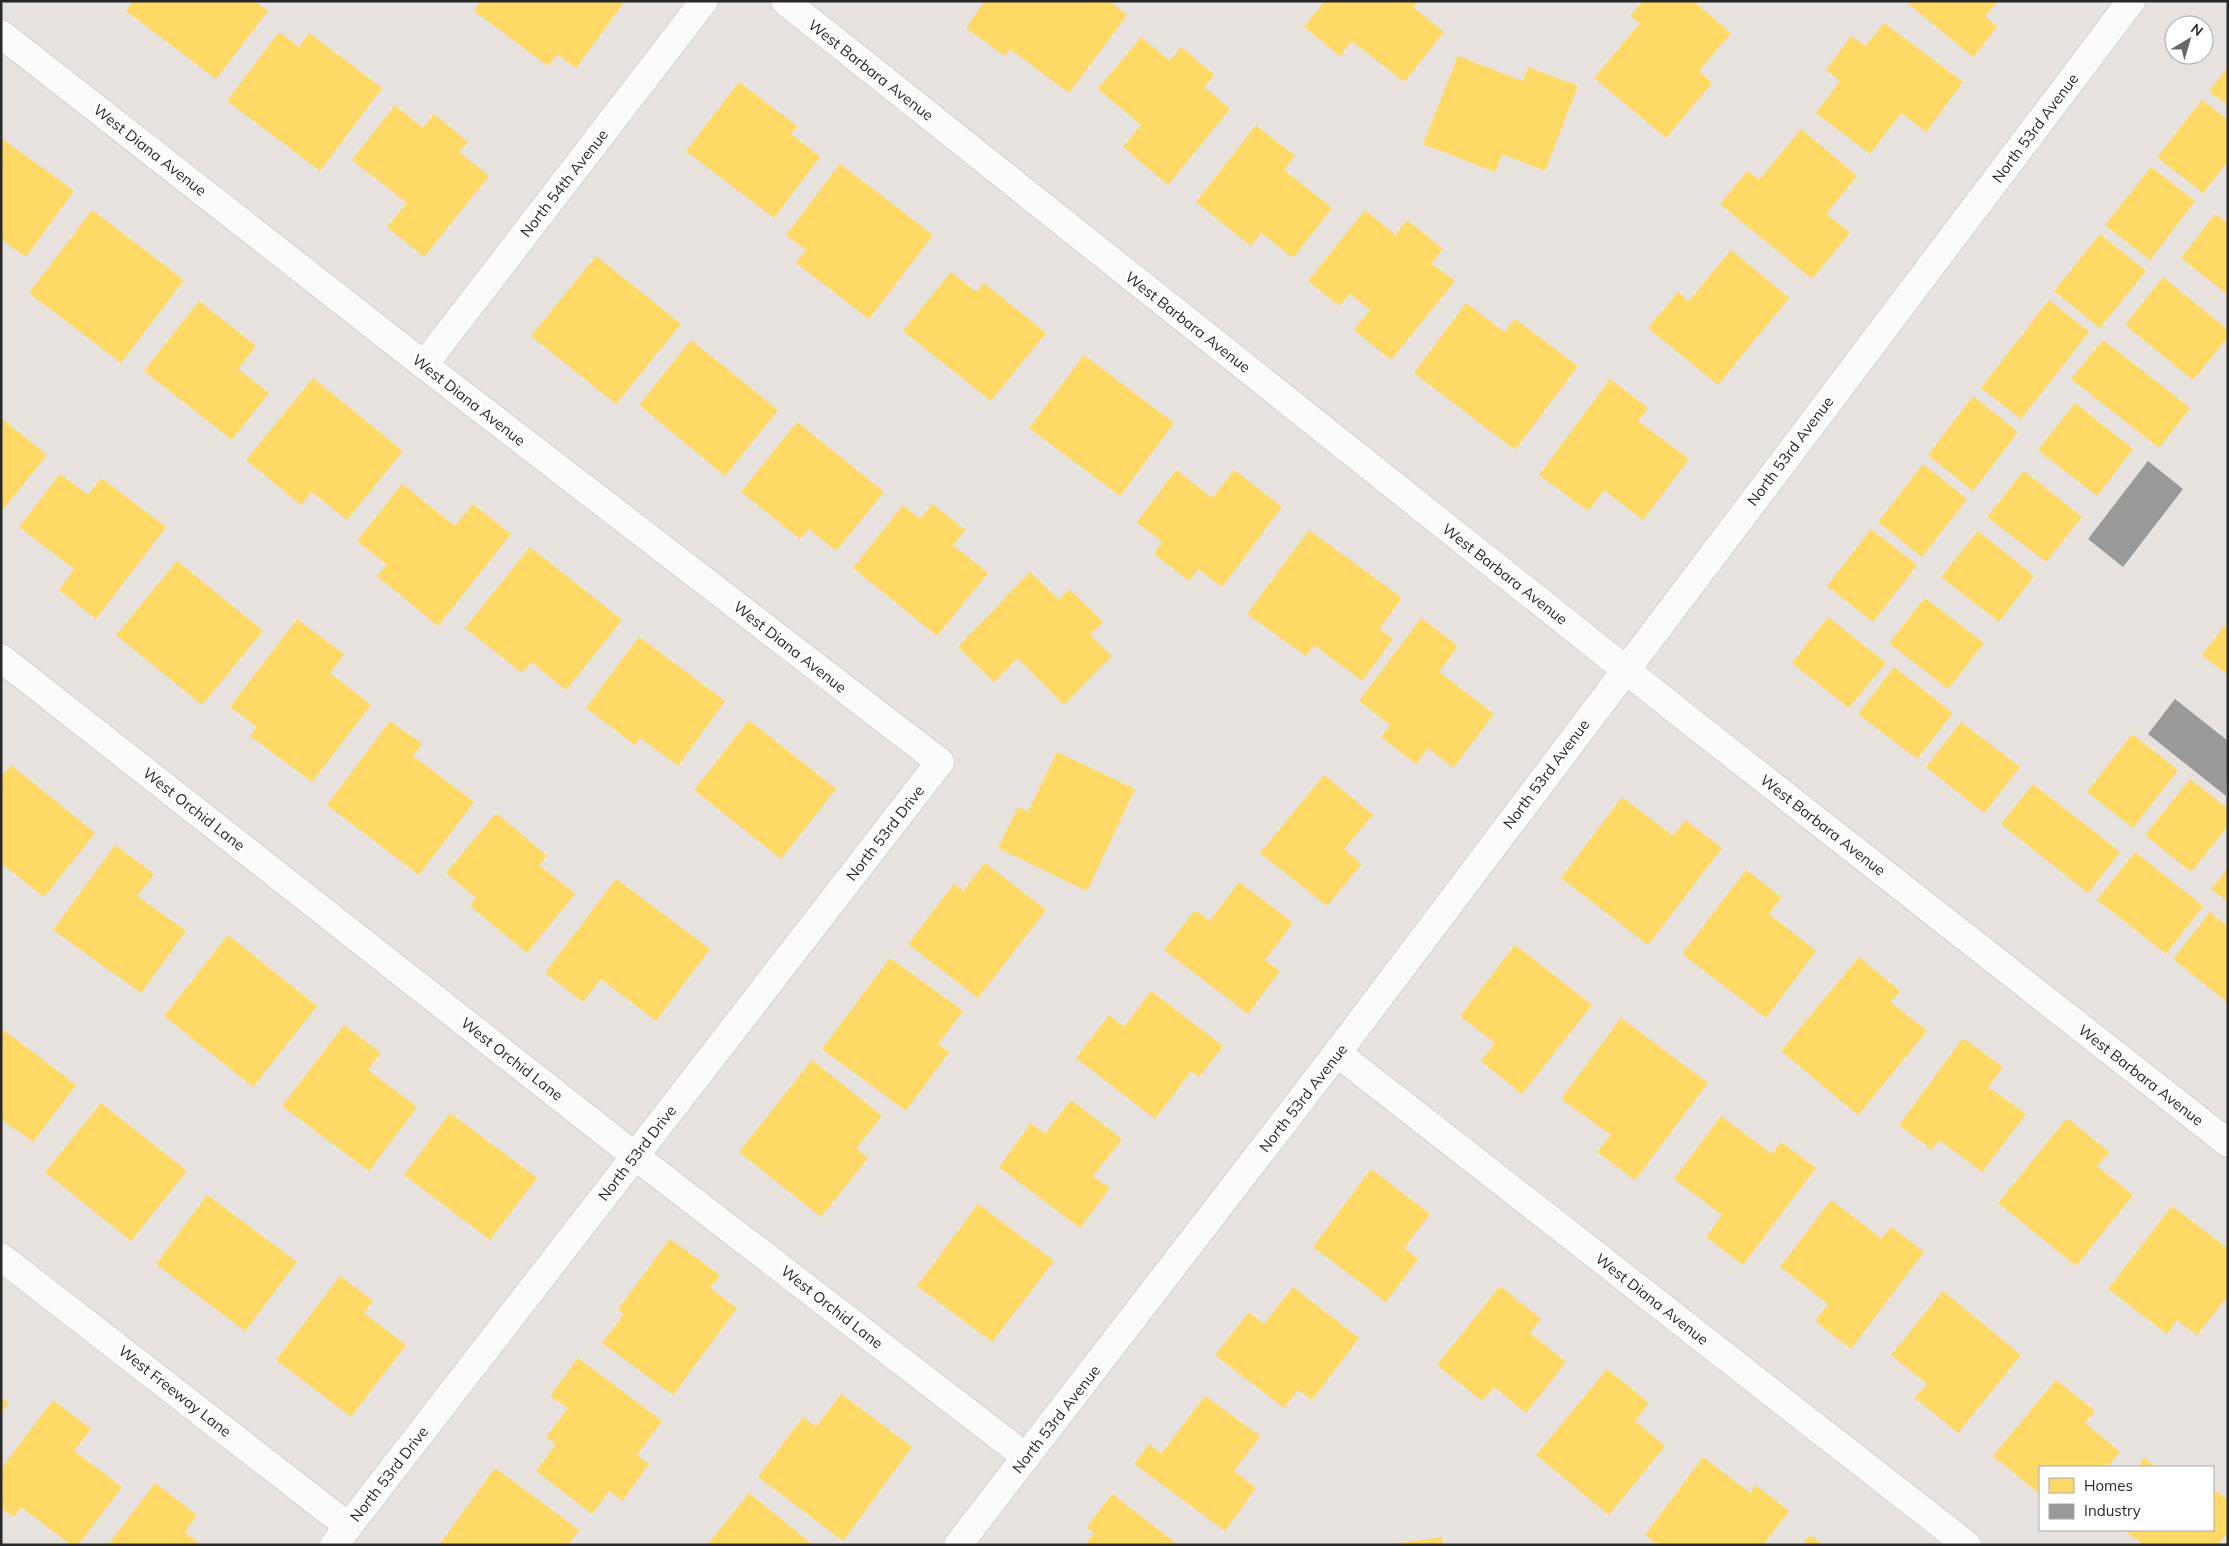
<svg xmlns="http://www.w3.org/2000/svg" width="2229" height="1546" viewBox="0 0 2229 1546" font-family="Mulish,sans-serif">
	<style>
		.homes { fill: #ffd966 }
		.industry { fill: #999 }
		.lines { fill: none; stroke-linecap: round; stroke-linejoin: round }
		.street-casing { stroke: #c0bfc0; stroke-width: 29 }
		.secondary-casing { stroke: #c0bfc0; stroke-width: 29 }
		.street { stroke: #fbfbfa; stroke-width: 28 }
		.secondary { stroke: #fbfbfa; stroke-width: 28 }
		.labels { text-anchor: middle; dominant-baseline: central; stroke-width: 5; stroke-linejoin: round; paint-order: stroke }
		.street-label { font-size: 15px; fill: #282828; stroke: #fff }
	</style>
	<rect width="100%" height="100%" fill="#e7e2de"/>
	<!-- homes -->
	<path class="homes" d="M133 1H254L268 11 216 79 126 11Z
		M481 1H625L576 68 557 54 548 66 474 11Z
		M985 1H1109L1127 15 1069 93 1010 49 1005 56 966 28Z
		M1325 1H1418L1413 7 1444 32 1404 82 1352 41 1340 56 1304 27Z
		M1643 1H1693L1731 33 1699 71 1712 83 1666 138 1594 78 1640 23 1630 16Z
		M1905 1H1998L1985 16 1997 27 1973 57Z
		M1884 23 1963 82 1926 132 1901 113 1870 154 1816 113 1840 81 1826 70 1851 36 1866 46Z
		M279 32 299 47 309 33 382 88 320 171 227 101Z
		M1141 37 1170 61 1181 47 1214 75 1204 87 1230 109 1168 185 1123 147 1141 125 1098 89Z
		M1458 56 1523 81 1528 67 1578 86 1545 171 1502 154 1495 172 1423 144Z
		M2228 67V105L2209 91Z
		M739 82 797 126 791 134 820 157 774 218 686 151Z
		M2202 100 2228 120V161L2203 193 2157 157Z
		M395 105 423 128 434 114 468 142 459 152 489 176 424 257 387 227 407 203 352 160Z
		M1256 125 1295 156 1284 170 1332 208 1293 258 1261 233 1251 246 1196 202Z
		M1801 129 1857 176 1826 214 1850 233 1812 279 1720 204 1747 171 1759 180Z
		M1 138 74 191 26 257 1 239Z
		M840 164 933 235 869 319 796 263 806 250 786 235Z
		M2151 167 2195 201 2150 260 2105 225Z
		M92 210 184 280 121 363 29 293Z
		M1365 210 1395 235 1407 220 1443 249 1431 263 1455 281 1391 360 1354 330 1370 310 1350 294 1339 306 1308 281Z
		M2215 214 2228 223V295L2181 258Z
		M2100 234 2146 271 2100 328 2054 291Z
		M1731 250 1789 298 1718 385 1648 328 1678 292 1689 301Z
		M596 256 681 324 616 404 531 336Z
		M951 272 976 292 984 283 1046 333 991 401 903 331Z
		M2163 277 2228 330V337L2193 380 2125 325Z
		M2049 300 2089 332 2021 419 1981 388Z
		M199 301 256 346 238 369 269 393 232 440 144 371Z
		M1466 303 1504 332 1515 319 1578 366 1515 450 1414 373Z
		M691 340 778 410 725 476 639 405Z
		M2103 340 2190 408 2159 448 2071 379Z
		M1084 355 1174 423 1120 496 1029 428Z
		M313 378 403 451 347 520 312 492 301 505 246 460Z
		M1610 379 1648 408 1638 421 1689 459 1643 520 1604 490 1588 511 1539 475Z
		M1973 396 2018 432 1973 491 1928 455Z
		M2075 403 2133 449 2097 496 2038 450Z
		M1 418 47 455 1 512Z
		M797 422 884 492 836 551 809 529 800 539 741 492Z
		M1923 464 1967 499 1922 557 1878 522Z
		M1176 470 1212 498 1234 470 1282 507 1222 587 1198 569 1189 581 1154 554 1162 542 1137 522Z
		M2024 471 2082 517 2046 562 1987 517Z
		M60 474 88 495 101 478 166 527 96 619 59 590 74 569 19 527Z
		M402 484 455 526 473 504 511 534 438 626 377 576 387 565 357 541Z
		M932 504 965 530 953 545 988 573 937 636 853 568 903 505 920 519Z
		M1871 529 1917 565 1873 622 1827 586Z
		M1309 530 1402 598 1379 629 1393 639 1362 681 1314 645 1306 656 1247 614Z
		M1978 531 2034 576 1999 622 1941 577Z
		M530 547 622 620 566 690 531 662 522 673 465 628Z
		M177 561 263 631 202 705 116 635Z
		M1030 572 1059 600 1069 589 1103 622 1090 635 1112 656 1064 705 1017 658 994 682 958 647Z
		M1925 598 1984 643 1948 689 1889 643Z
		M1828 617 1886 663 1849 708 1792 663Z
		M1421 618 1458 646 1439 672 1494 714 1453 768 1428 748 1416 764 1381 737 1390 725 1359 701Z
		M297 619 344 654 330 673 371 705 312 782 250 736 257 727 230 707Z
		M2224 626 2228 629V675L2202 655Z
		M639 637 725 701 678 766 640 738 635 745 586 708Z
		M1894 667 1953 713 1917 759 1858 714Z
		M749 720 836 789 781 859 694 790Z
		M390 721 422 744 413 756 474 802 419 875 327 805Z
		M1961 722 2020 767 1984 813 1926 767Z
		M2132 734 2178 770 2133 828 2087 792Z
		M1057 752 1135 789 1087 891 998 848 1018 807 1028 812Z
		M11 765 95 833 44 897 1 863V777Z
		M1324 775 1373 815 1344 849 1362 864 1327 906 1260 853Z
		M2190 779 2228 809V826L2191 872 2145 835Z
		M2033 784 2120 852 2088 893 2001 824Z
		M1622 797 1673 836 1685 820 1722 848 1648 945 1561 878Z
		M496 813 547 856 539 865 575 894 527 953 470 906 476 898 446 873Z
		M115 845 154 874 137 896 186 931 141 993 53 930Z
		M2135 852 2203 906 2166 954 2097 900Z
		M985 863 1046 910 978 998 908 944 954 884 963 891Z
		M2228 868V902L2211 889Z
		M1746 870 1781 897 1769 914 1816 951 1766 1018 1682 954Z
		M616 879 710 949 656 1021 601 979 583 1002 545 973Z
		M1239 882 1293 923 1265 960 1280 971 1248 1014 1164 950 1195 910 1210 921Z
		M2210 912 2228 927V1003L2173 959Z
		M228 935 317 1006 253 1087 164 1016Z
		M1515 945 1592 1005 1522 1094 1481 1061 1495 1043 1460 1016Z
		M1859 957 1900 991 1890 1002 1927 1031 1858 1115 1781 1051Z
		M890 958 963 1011 938 1044 949 1052 906 1111 822 1049Z
		M1151 991 1223 1046 1199 1077 1191 1071 1155 1119 1076 1058 1109 1015 1124 1027Z
		M1621 1018 1708 1083 1635 1180 1597 1152 1611 1135 1561 1099Z
		M344 1025 381 1053 368 1070 417 1107 369 1171 282 1106Z
		M1 1028 76 1085 33 1142 1 1119Z
		M1963 1038 2003 1067 1988 1087 2026 1114 1982 1172 1939 1140 1932 1150 1899 1125Z
		M812 1060 882 1116 856 1148 868 1158 821 1217 739 1152Z
		M1071 1100 1122 1139 1093 1176 1110 1188 1080 1228 999 1167 1031 1123 1045 1134Z
		M101 1103 187 1171 131 1241 45 1172Z
		M450 1113 537 1178 490 1240 404 1175Z
		M1721 1116 1772 1154 1781 1142 1816 1168 1743 1265 1706 1237 1722 1215 1674 1179Z
		M2067 1118 2109 1152 2097 1166 2133 1195 2076 1266 1998 1203Z
		M1371 1169 1430 1214 1404 1248 1418 1259 1386 1302 1313 1247Z
		M207 1195 297 1262 245 1331 156 1264Z
		M1831 1200 1882 1239 1891 1227 1924 1252 1851 1349 1815 1321 1828 1304 1780 1267Z
		M978 1204 1054 1261 992 1342 917 1286Z
		M2172 1206 2228 1249V1296L2197 1335 2177 1320 2167 1334 2108 1289Z
		M670 1239 720 1275 710 1288 737 1308 673 1395 602 1343 624 1314 618 1309Z
		M340 1276 373 1301 364 1313 406 1345 351 1417 276 1360Z
		M1500 1286 1541 1319 1530 1333 1566 1362 1526 1413 1494 1387 1482 1401 1437 1365Z
		M1293 1287 1359 1338 1312 1400 1298 1390 1284 1408 1215 1355 1249 1312 1264 1324Z
		M1943 1291 2021 1355 1958 1433 1915 1398 1927 1384 1891 1355Z
		M578 1358 662 1421 637 1455 649 1464 622 1501 609 1491 592 1514 536 1471 556 1444 546 1437 568 1408 550 1396Z
		M1607 1369 1649 1403 1635 1421 1665 1446 1609 1515 1536 1455Z
		M2056 1380 2095 1411 2085 1423 2120 1452 2107 1467H2040V1494L1993 1456Z
		M841 1394 912 1447 843 1541 758 1477 803 1417 816 1427Z
		M1205 1396 1260 1436 1234 1471 1256 1488 1225 1531 1134 1464 1149 1444 1161 1454Z
		M1 1397 9 1403 1 1414Z
		M53 1400 91 1429 74 1451 122 1487 78 1545H71L21 1507 14 1517 1 1508V1469Z
		M1703 1457 1750 1493 1755 1485 1789 1511 1763 1545H1657L1645 1535Z
		M2144 1458 2156 1467H2138Z
		M495 1468 579 1530 568 1545H439Z
		M155 1483 197 1515 184 1532 201 1545H108Z
		M2213 1489 2228 1500V1532L2218 1545H2144L2124 1530H2213Z
		M749 1493 813 1545H707Z
		M1112 1494 1178 1545H1085L1094 1533 1087 1527Z
		M1810 1535 1824 1545H1803Z
		M1442 1537 1443 1545H1392V1544Z"/>
	<!-- industry -->
	<path class="industry" d="M2148 461 2183 489 2123 567 2088 539Z
		M2175 699 2228 741 2226 796 2148 734Z"/>
	<g class="lines">
		<!-- street casing -->
		<g class="street-casing">
			<path id="street" d="M785 1 1685 717 2228 1143
				M1 34 424 365 940 762 334 1545
				M424 365 704 1
				M1 658 635 1156 1026 1457
				M1337 1053 1967 1545
				M1 1257 348 1526"/>
		</g>
		<!-- secondary casing -->
		<g class="secondary-casing">
			<path id="secondary" d="M958 1545 1337 1053 2131 1"/>
		</g>
		<!-- street -->
		<use href="#street" class="street"/>
		<!-- secondary -->
		<use href="#secondary" class="secondary"/>
	</g>
	<g class="labels">
		<!-- street labels -->
		<g class="street-label">
			<text transform="translate(871 70) rotate(38)">West Barbara Avenue</text>
			<text transform="translate(2035 128) rotate(-53)">North 53rd Avenue</text>
			<text transform="translate(150 150) rotate(38)">West Diana Avenue</text>
			<text transform="translate(564 183) rotate(-52)">North 54th Avenue</text>
			<text transform="translate(1188 322) rotate(38)">West Barbara Avenue</text>
			<text transform="translate(469 400) rotate(38)">West Diana Avenue</text>
			<text transform="translate(1790 451) rotate(-53)">North 53rd Avenue</text>
			<text transform="translate(1505 574) rotate(38)">West Barbara Avenue</text>
			<text transform="translate(790 647) rotate(38)">West Diana Avenue</text>
			<text transform="translate(1546 774) rotate(-53)">North 53rd Avenue</text>
			<text transform="translate(194 809) rotate(38)">West Orchid Lane</text>
			<text transform="translate(1823 825) rotate(38)">West Barbara Avenue</text>
			<text transform="translate(885 833) rotate(-52)">North 53rd Drive</text>
			<text transform="translate(512 1059) rotate(38)">West Orchid Lane</text>
			<text transform="translate(2141 1075) rotate(38)">West Barbara Avenue</text>
			<text transform="translate(1303 1098) rotate(-52)">North 53rd Avenue</text>
			<text transform="translate(637 1153) rotate(-52)">North 53rd Drive</text>
			<text transform="translate(1652 1299) rotate(38)">West Diana Avenue</text>
			<text transform="translate(832 1307) rotate(38)">West Orchid Lane</text>
			<text transform="translate(175 1391) rotate(38)">West Freeway Lane</text>
			<text transform="translate(1056 1419) rotate(-52)">North 53rd Avenue</text>
			<text transform="translate(389 1474) rotate(-52)">North 53rd Drive</text>
		</g>
	</g>
	<!-- border -->
	<rect width="2229" height="1546" fill="none" stroke="#282828" stroke-width="5"/>
	<!-- legend -->
	<rect x="2039" y="1466" width="175" height="65" fill="#ffffff" stroke="#a9a9a9"/>
	<rect x="2049" y="1478" width="25" height="15" fill="#ffd966" stroke="#a9a9a9"/>
	<text x="2084" y="1491" font-size="15" fill="#282828">Homes</text>
	<rect x="2049" y="1504" width="25" height="15" fill="#999999" stroke="#a9a9a9"/>
	<text x="2084" y="1516" font-size="15" fill="#282828">Industry</text>
	<!-- north arrow -->
	<g transform="translate(2189 40) rotate(38)"><circle r="24" fill="#ffffff" stroke="#a9a9a9"/>
	<path d="M0-4L9 19L0 12L-9 19Z" fill="#6b6968"/>
	<text y="-8" font-size="14" font-weight="bold" text-anchor="middle" fill="#282828">N</text>
	</g>
</svg>
